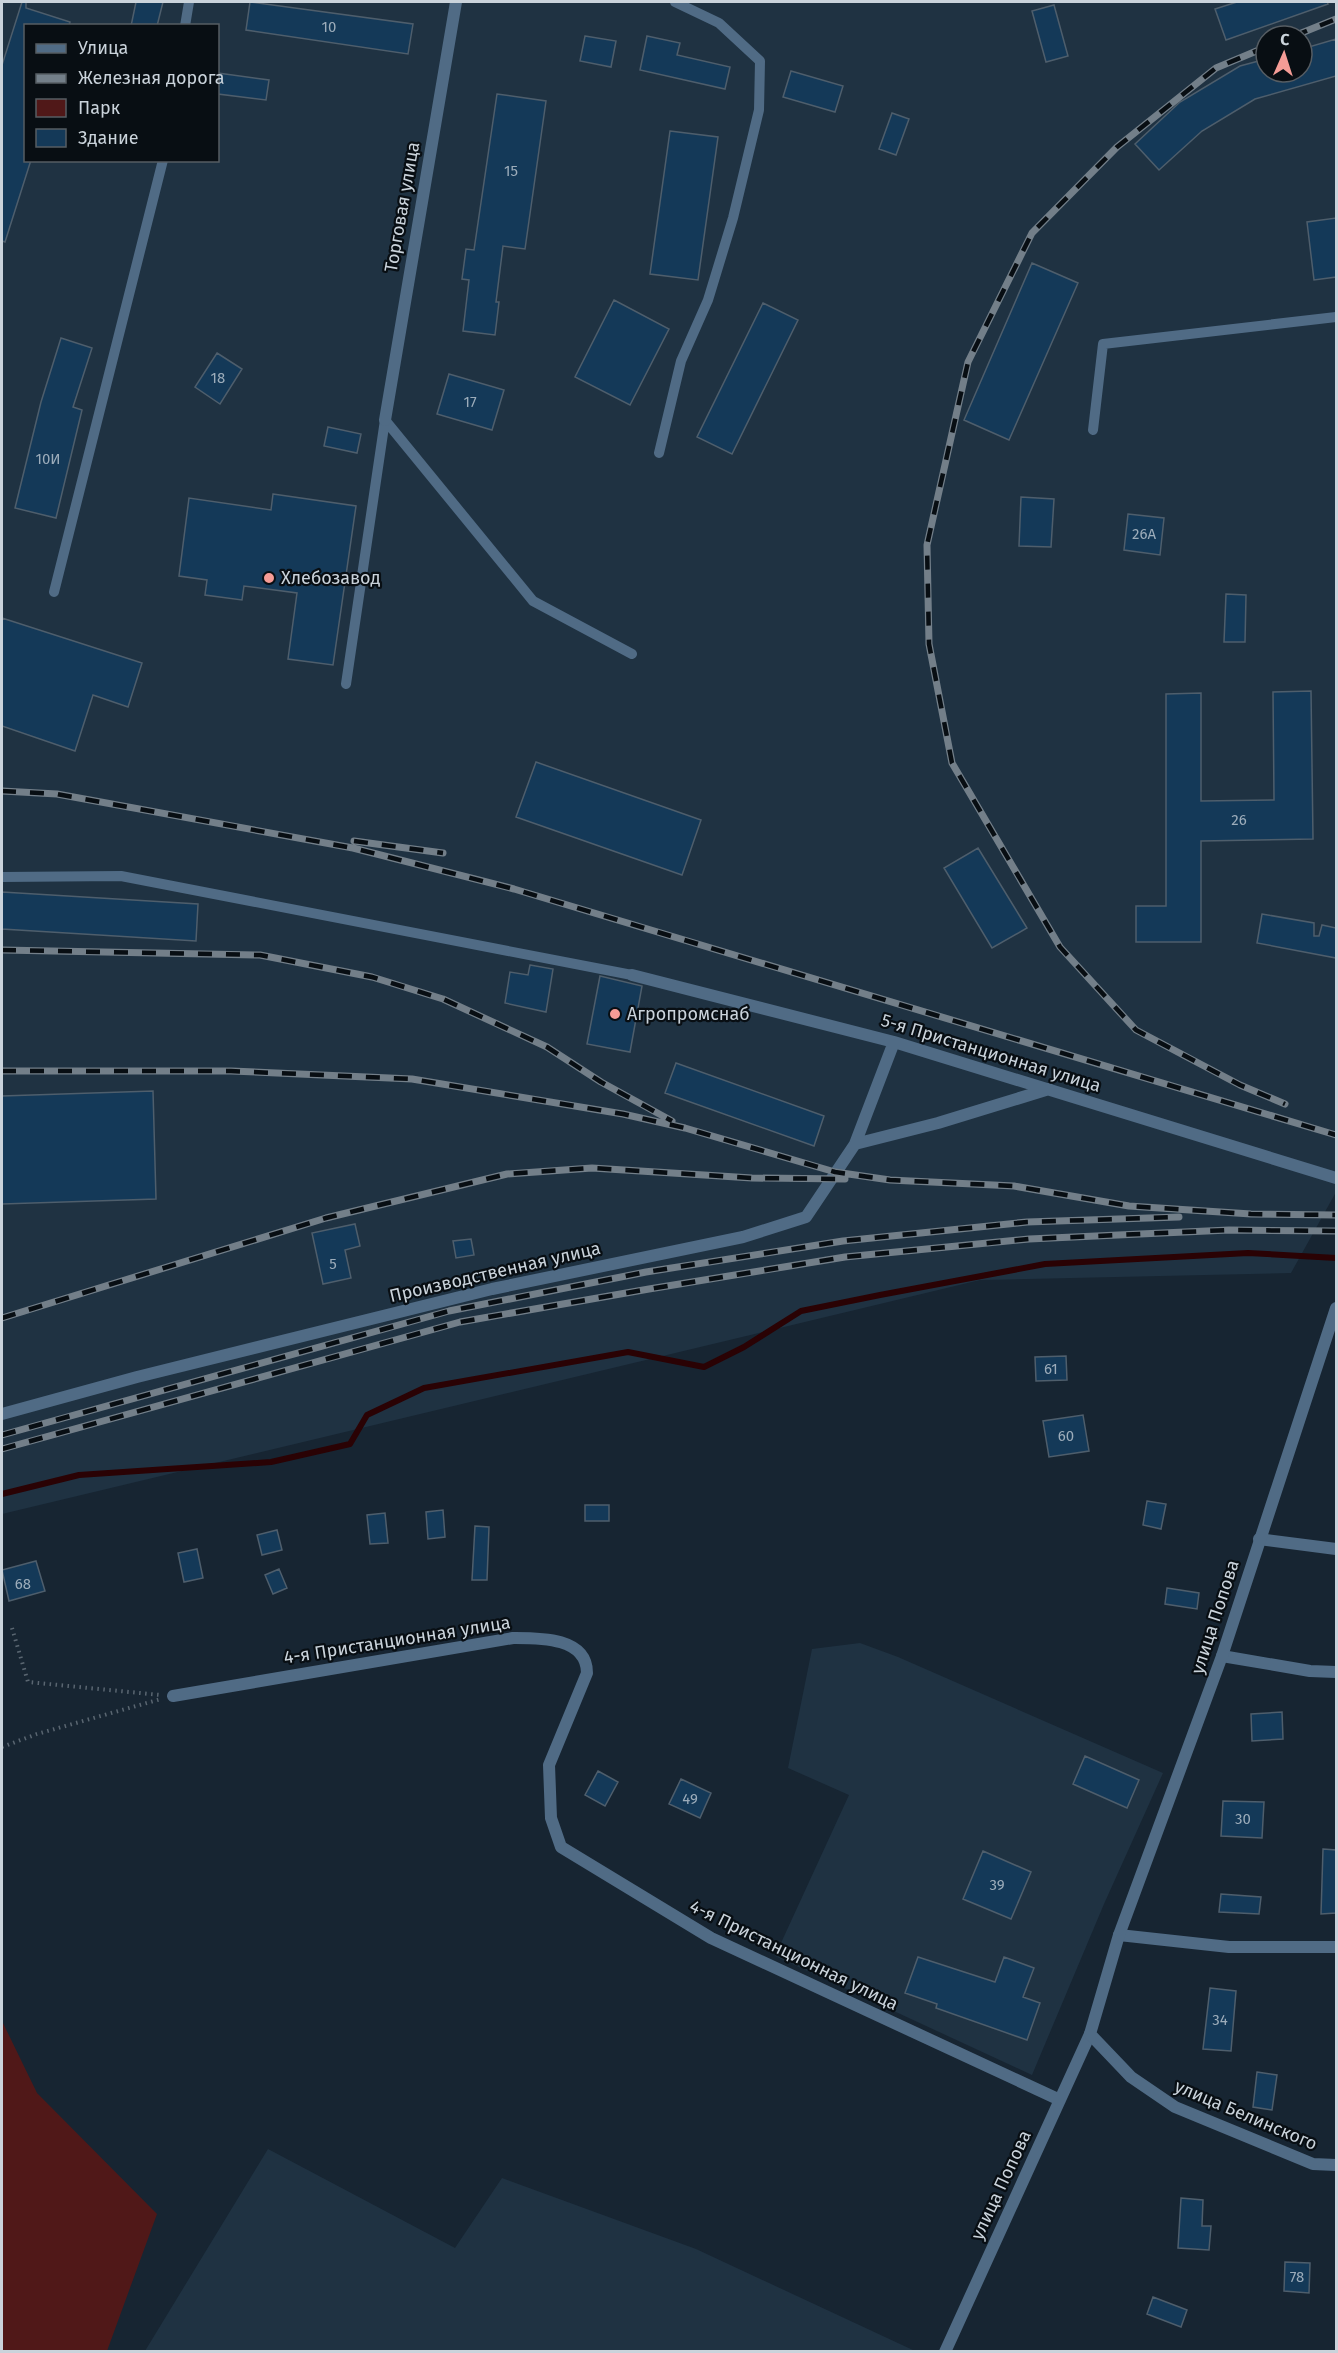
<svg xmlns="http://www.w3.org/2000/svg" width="1338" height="2353" viewBox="0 0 1338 2353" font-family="'Fira Sans',sans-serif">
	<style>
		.built { fill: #1f3242; fill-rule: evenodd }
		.green { fill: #501818 }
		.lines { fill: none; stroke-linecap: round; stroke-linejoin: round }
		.stream { stroke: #2a0204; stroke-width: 6 }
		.building { fill: #143958; stroke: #4e5e6c; stroke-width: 1.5 }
		.path { stroke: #5a6671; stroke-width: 4; stroke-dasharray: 1.5 4.5; stroke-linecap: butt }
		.service { stroke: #506b85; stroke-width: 10 }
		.minor { stroke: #506b85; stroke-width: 12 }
		.tertiary { stroke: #506b85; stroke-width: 12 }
		.rail-casing { stroke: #737f89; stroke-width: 7 }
		.rail { stroke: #080e13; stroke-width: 4.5; stroke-dasharray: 14; stroke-linecap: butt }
		.poi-dot { fill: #f59c96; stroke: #080e13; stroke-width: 2 }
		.labels { text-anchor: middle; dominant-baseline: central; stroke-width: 4.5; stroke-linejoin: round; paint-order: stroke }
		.number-label { font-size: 15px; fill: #9cacba }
		.street-label { font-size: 18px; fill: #cad3db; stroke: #080e13 }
		.poi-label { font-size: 18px; fill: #cad3db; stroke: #080e13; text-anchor: start }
	</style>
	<rect width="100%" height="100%" fill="#172532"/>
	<!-- built -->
	<path class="built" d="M2 2H1336V1192L1291 1273 980 1280 2 1514ZM26 26H218V160H26ZM1266 36H1302V72H1266Z
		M860 1643 898 1657 1163 1773 1104 1904 1032 2075 775 1956 849 1795 788 1768 812 1649Z
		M268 2149 455 2248 502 2178 696 2249 915 2351H145Z"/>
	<!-- green -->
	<path class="green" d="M2 2021 37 2093 157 2214 107 2351H2Z"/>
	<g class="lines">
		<!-- stream -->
		<path class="stream" d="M2 1494 79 1475 271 1462 350 1444 367 1415 424 1388 628 1352 704 1367 744 1347 801 1311 880 1295 1045 1264 1248 1253 1336 1258"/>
	</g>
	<!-- building -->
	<path class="building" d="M22 2H26V8L70 22 69 26H26V160H31L5 242 2 241V65Z
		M136 2H163L157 26H131Z
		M250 2 413 24 408 54 246 30Z
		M1237 2H1327L1328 4 1226 40 1215 9Z
		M1054 5 1068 56 1046 62 1032 11Z
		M585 36 616 41 611 67 580 61Z
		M647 36 680 43 677 55 730 67 725 89 640 70Z
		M1336 39V76L1255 99 1202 131 1159 170 1135 144 1180 102 1240 66 1266 59V72H1302V49Z
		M791 71 843 86 835 112 783 97Z
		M218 73 269 80 266 100 218 94Z
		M497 94 546 101 525 249 503 246 496 302H499L495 335 463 331 469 280 462 279 466 249 474 250Z
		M892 113 909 119 896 155 879 149Z
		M670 131 718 137 698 280 650 274Z
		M1336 218V277L1314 280 1307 222Z
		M1032 263 1078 283 1009 440 964 420Z
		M614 300 669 329 630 405 575 377Z
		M763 303 798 320 732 454 697 437Z
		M61 338 92 348 73 407 82 410 56 518 15 508 41 402Z
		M217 353 242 369 220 404 195 387Z
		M449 374 504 390 492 430 437 414Z
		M328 427 361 434 357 453 324 446Z
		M273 494 356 506 333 665 288 659 297 593 244 586 242 600 205 595 207 580 179 576 189 498 271 510Z
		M1021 497 1054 499 1051 547 1019 546Z
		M1128 514 1164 518 1160 555 1124 550Z
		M1226 594 1246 595 1245 642H1224Z
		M2 618 142 663 128 707 93 695 75 751 2 726Z
		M1311 691 1313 839 1201 841V942H1136V906H1166V694L1201 693V801L1274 800 1273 692Z
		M536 762 701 820 682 875 516 817Z
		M978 848 1027 928 992 948 944 868Z
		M2 892 198 904 196 941 2 929Z
		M1262 914 1314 923V936H1319L1322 925 1336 928V958L1257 943Z
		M530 965 553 969 546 1012 505 1003 510 972 528 975Z
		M600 976 642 986 630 1052 587 1044Z
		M676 1063 824 1116 814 1146 665 1093Z
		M153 1091 156 1199 2 1204V1096Z
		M355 1224 360 1246 345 1250 351 1278 323 1284 312 1233Z
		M471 1239 474 1255 456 1258 453 1241Z
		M1066 1356 1067 1380 1036 1381 1035 1357Z
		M1083 1415 1089 1451 1049 1457 1043 1421Z
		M1147 1501 1166 1504 1161 1529 1143 1525Z
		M585 1505H609V1521H585Z
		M443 1510 445 1537 428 1539 426 1512Z
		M385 1513 388 1543 370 1544 367 1515Z
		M475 1526 489 1527 487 1580H472Z
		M277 1530 282 1550 262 1555 257 1535Z
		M197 1549 203 1578 184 1582 178 1553Z
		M36 1561 45 1591 9 1601 2 1570Z
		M279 1569 287 1588 273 1594 265 1575Z
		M1167 1588 1199 1593 1197 1609 1165 1604Z
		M1282 1712 1283 1739 1252 1741 1251 1714Z
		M1085 1756 1139 1780 1127 1808 1073 1784Z
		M598 1771 618 1782 605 1806 585 1795Z
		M681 1779 711 1793 700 1818 669 1804Z
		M1223 1801 1264 1802 1262 1838 1221 1836Z
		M1323 1849 1336 1850V1913L1321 1914Z
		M983 1851 1031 1872 1011 1919 963 1899Z
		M1221 1894 1261 1897 1259 1914 1219 1912Z
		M918 1957 995 1982 1004 1957 1034 1968 1023 1997 1040 2003 1027 2040 936 2008 937 2004 905 1993Z
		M1210 1988 1236 1991 1231 2051 1203 2049Z
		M1257 2072 1277 2075 1272 2110 1253 2107Z
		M1181 2198 1203 2200 1202 2226H1211L1209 2250 1178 2248Z
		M1285 2262 1310 2263 1309 2293 1284 2291Z
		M1153 2297 1187 2310 1181 2327 1147 2314Z"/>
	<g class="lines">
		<!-- path -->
		<path class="path" d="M12 1628 28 1682 160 1695
			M2 1747 37 1734 161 1699"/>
		<!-- service -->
		<path class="service" d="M185 26 189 2
			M385 420 533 601 632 654
			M1093 430 1103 344 1336 317
			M659 453 681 361 708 300 733 218 759 110 760 61 719 23 675 2
			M54 592 163 160
			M346 684 385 420
			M2 877 121 876 632 975"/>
		<!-- minor -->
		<path class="minor" d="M385 420 456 2
			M632 975 894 1042 1336 1178
			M855 1144 938 1123 1049 1089
			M2 1414 137 1377 492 1289 743 1237 806 1217 855 1144 894 1042
			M1259 1539 1336 1549
			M1222 1656 1310 1671 1336 1672
			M173 1696 513 1638C539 1638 587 1637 587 1673L549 1765 551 1818 561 1847 711 1938 1060 2100
			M1119 1935 1229 1947H1336
			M945 2352 1090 2034"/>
		<!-- tertiary -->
		<path class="tertiary" d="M1336 1308 1222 1656 1119 1935 1090 2034 1131 2077 1175 2107 1313 2164 1336 2165"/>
		<!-- rail casing -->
		<g class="rail-casing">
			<path id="rail" d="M1294 36 1336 19
				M1266 47 1216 68 1117 147 1032 233 968 362 927 545 929 644 952 763 1060 947 1136 1030 1240 1085 1285 1104
				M2 791 57 794 353 848 514 889 1336 1135
				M354 841 443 853
				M2 950 260 955 372 977 443 999 547 1047 601 1082 672 1121
				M2 1071H231L412 1079 623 1114 685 1128 835 1172 890 1180 1014 1186 1129 1206 1251 1214 1336 1215
				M2 1318 326 1218 507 1174 592 1168 752 1178 845 1179
				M2 1435 449 1311 646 1272 843 1241 1027 1222 1179 1217
				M2 1449 460 1322 649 1289 845 1257 1029 1239 1229 1230 1336 1231"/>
		</g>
		<!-- rail -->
		<use href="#rail" class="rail"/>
	</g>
	<!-- markers -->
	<g class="poi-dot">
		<circle cx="269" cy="578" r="6"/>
		<circle cx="615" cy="1014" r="6"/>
	</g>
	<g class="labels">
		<!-- number labels -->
		<g class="number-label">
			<text x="329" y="27">10</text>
			<text x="511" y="171">15</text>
			<text x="218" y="378">18</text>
			<text x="470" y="402">17</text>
			<text x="48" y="459">10И</text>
			<text x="1144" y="534">26А</text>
			<text x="1239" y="820">26</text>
			<text x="333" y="1264">5</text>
			<text x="1051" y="1369">61</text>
			<text x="1066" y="1436">60</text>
			<text x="23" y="1584">68</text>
			<text x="690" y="1799">49</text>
			<text x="1243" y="1819">30</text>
			<text x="997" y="1885">39</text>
			<text x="1220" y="2020">34</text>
			<text x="1297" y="2277">78</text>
		</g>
		<!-- street labels -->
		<g class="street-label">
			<text transform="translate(402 207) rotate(-80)">Торговая улица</text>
			<text transform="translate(991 1053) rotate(17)">5-я Пристанционная улица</text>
			<text transform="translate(495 1272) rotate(-13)">Производственная улица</text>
			<text transform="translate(1215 1617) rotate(-72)">улица Попова</text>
			<text transform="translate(397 1640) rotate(-9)">4-я Пристанционная улица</text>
			<text transform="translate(794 1955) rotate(26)">4-я Пристанционная улица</text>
			<text transform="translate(1246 2115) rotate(23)">улица Белинского</text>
			<text transform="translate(1001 2185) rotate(-65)">улица Попова</text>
		</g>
		<!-- poi labels -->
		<g class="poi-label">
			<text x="281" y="578">Хлебозавод</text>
			<text x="627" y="1014">Агропромснаб</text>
		</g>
	</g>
	<!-- border -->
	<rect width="1338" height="2353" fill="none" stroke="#cad3db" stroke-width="6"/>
	<!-- legend -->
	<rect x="24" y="24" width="195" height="138" fill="#080e13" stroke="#565d63" stroke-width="1.5"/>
	<rect x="36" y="44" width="30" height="9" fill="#506b85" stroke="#565d63" stroke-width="1.5"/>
	<text x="78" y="54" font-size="18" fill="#cad3db">Улица</text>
	<rect x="36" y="74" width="30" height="9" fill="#737f89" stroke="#565d63" stroke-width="1.5"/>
	<text x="78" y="84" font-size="18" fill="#cad3db">Железная дорога</text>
	<rect x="36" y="99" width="30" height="18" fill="#501818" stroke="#565d63" stroke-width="1.5"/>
	<text x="78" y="114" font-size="18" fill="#cad3db">Парк</text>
	<rect x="36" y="129" width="30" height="18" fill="#143958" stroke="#565d63" stroke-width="1.5"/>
	<text x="78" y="144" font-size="18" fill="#cad3db">Здание</text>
	<!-- north arrow -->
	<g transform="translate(1284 54) rotate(3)"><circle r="28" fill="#080e13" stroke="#565d63" stroke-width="1.5"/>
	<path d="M0-4.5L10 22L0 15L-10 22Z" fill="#f59c96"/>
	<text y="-9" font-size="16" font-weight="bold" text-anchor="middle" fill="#cad3db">С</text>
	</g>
</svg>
